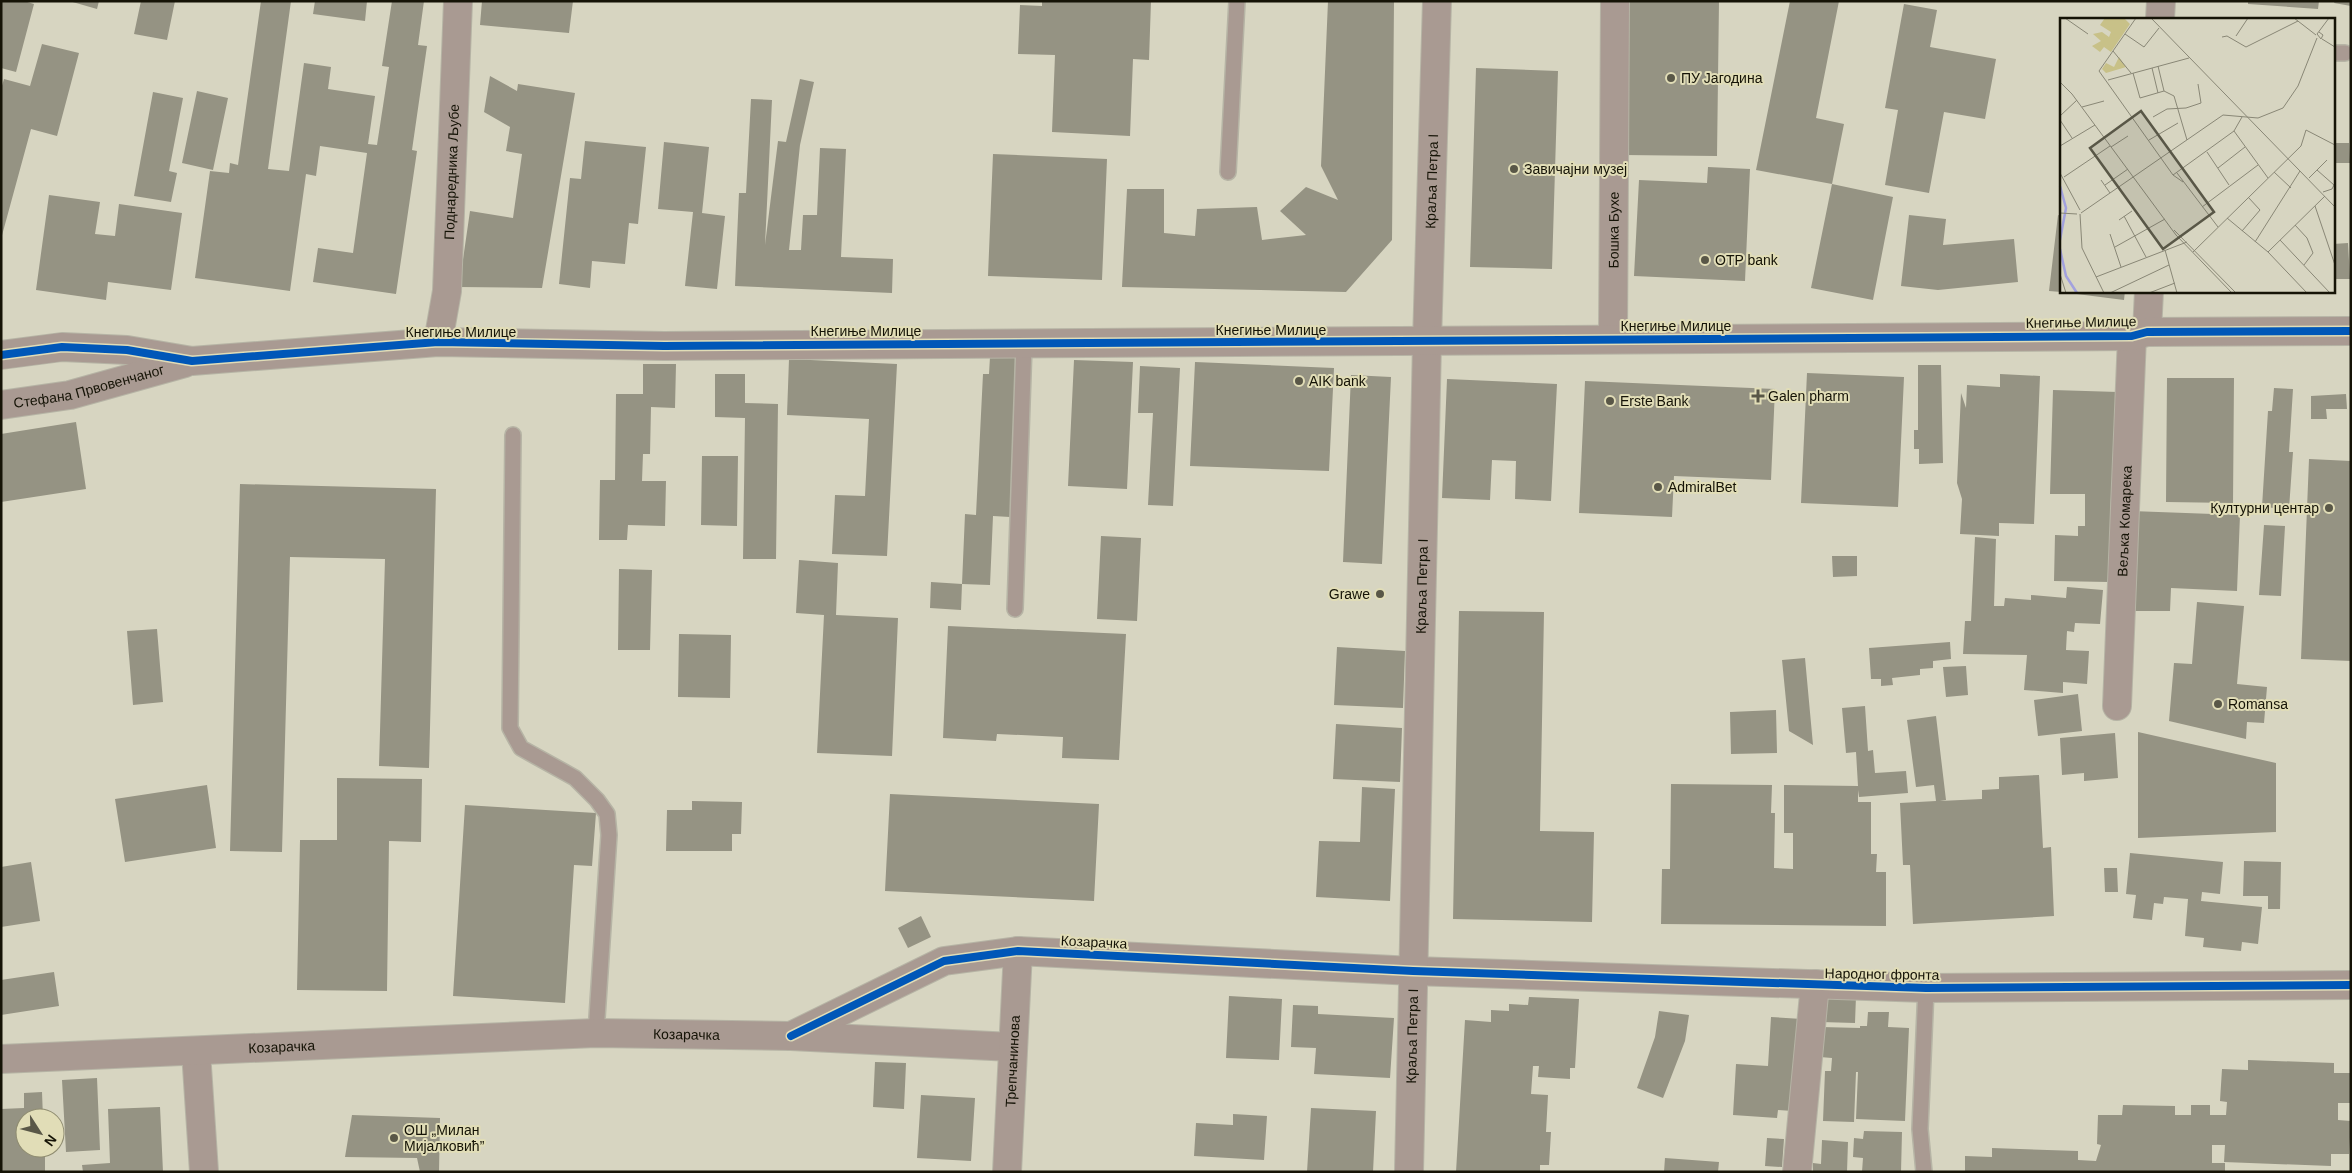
<svg xmlns="http://www.w3.org/2000/svg" width="2352" height="1173" viewBox="0 0 2352 1173" font-family="Helvetica,sans-serif">
	<style>
		.building { fill: #959383 }
		.lines { fill: none; stroke-linecap: round; stroke-linejoin: round }
		.service-casing { stroke: #b6b4a5; stroke-width: 18 }
		.minor-casing { stroke: #b6b4a5; stroke-width: 30 }
		.tertiary-casing { stroke: #b6b4a5; stroke-width: 30 }
		.service { stroke: #a99a92; stroke-width: 15 }
		.minor { stroke: #a99a92; stroke-width: 28 }
		.tertiary { stroke: #a99a92; stroke-width: 28 }
		.cycleway-casing { stroke: #e1ddb7; stroke-width: 11 }
		.cycleway { stroke: #0057b8; stroke-width: 8 }
		.poi-dot { fill: #595747; stroke: #e1ddb7; stroke-width: 2 }
		.labels { text-anchor: middle; dominant-baseline: central; stroke-width: 4; stroke-linejoin: round; paint-order: stroke }
		.poi-label { font-size: 14px; fill: #151306; stroke: #e1ddb7; text-anchor: start }
		.street-label { font-size: 14px; fill: #151306; stroke: #e1ddb7 }
		.inset-river { fill: none; stroke: #a2a1de; stroke-width: 2.5 }
		.inset-road { fill: none; stroke: #898776; stroke-width: 1 }
		.view { fill: #595747; fill-opacity: 0.15; stroke: #595747; stroke-width: 2.5 }
		.inset-edge { fill: none; stroke: #151306; stroke-width: 2.5 }
	</style>
	<rect width="100%" height="100%" fill="#d7d5c1"/>
	<!-- building -->
	<path class="building" d="M1 1H24L34 4 16 72 1 68Z
		M69 1H99L97 9Z
		M141 1H175L167 40 134 34Z
		M261 1H291L268 169 289 171 304 63 331 67 328 89 375 96 368 144 377 145 389 67 382 66 392 1H424L418 45 427 46 412 150 417 151 396 294 313 282 318 248 353 253 367 153 320 146 316 176 306 174 290 291 195 278 210 171 229 173 230 163 238 165Z
		M315 1H367L365 21 313 14Z
		M482 1H573L569 33 480 25Z
		M1042 1H1151L1149 60 1133 59 1130 136 1052 132 1055 55 1018 54 1020 5 1042 6Z
		M1328 1H1394L1392 240 1346 292 1122 287 1127 189H1164V233L1195 236 1197 209 1257 207 1262 240 1306 235 1280 211 1306 187 1338 200 1321 166Z
		M1625 1H1719L1717 156 1624 155Z
		M1790 1H1839L1816 118 1844 124 1832 184 1756 170Z
		M2248 1H2319L2318 9 2248 4Z
		M2335 1H2351V6L2334 3Z
		M1904 4 1937 10 1930 47 1996 59 1985 119 1944 112 1929 193 1885 185 1898 110 1885 108Z
		M42 44 79 53 57 136 31 129 1 239V89L4 79 30 86Z
		M1476 68 1558 71 1552 269 1470 267Z
		M490 76 517 91 518 84 575 93 542 288 459 287 470 211 513 218 522 154 506 151 510 127 484 112Z
		M800 79 814 82 800 145 789 250H801L803 215H817L820 148 846 149 841 257 893 259 892 293 735 286 739 193H746L751 99 772 100 765 245 778 141 786 142Z
		M197 91 228 98 213 170 182 163Z
		M153 92 183 98 169 171 177 173 171 202 134 196Z
		M585 141 646 147 638 224 629 223 625 264 592 261 590 288 559 284 570 178 581 179Z
		M664 142 709 147 702 213 725 216 717 289 685 286 693 212 658 209Z
		M2333 143H2349L2350 163H2333Z
		M993 154 1107 159 1102 280 988 276Z
		M1708 167 1750 169 1745 281 1634 276 1639 180 1707 183Z
		M1832 184 1893 197 1873 300 1811 288Z
		M49 195 100 202 95 234 115 236 119 204 182 213 171 290 108 282 106 300 36 290Z
		M1909 215 1946 219 1943 245 2014 239 2018 282 1938 290 1901 286Z
		M2058 215 2061 216V292L2049 291Z
		M2348 243 2350 279H2333V244Z
		M2061 291H2125L2124 300 2061 292Z
		M990 357 1018 358 1010 517 993 516 990 585 962 584 965 514 976 515 983 374H989Z
		M789 359 897 364 887 556 832 554 835 495 865 496 869 419 787 415Z
		M1074 360 1133 362 1127 489 1068 486Z
		M1195 362 1334 368 1329 471 1190 466Z
		M643 364H676L675 408 651 407 650 454H643L642 481H666L665 526 628 525 627 540H599L600 480H615L616 394H643Z
		M1918 365H1941L1943 463 1919 464V449H1914V430H1918Z
		M1140 366 1180 368 1173 506 1148 505 1153 413H1138Z
		M1807 373 1904 377 1898 507 1801 503Z
		M715 374H745V403L778 404 776 559H743L745 418 715 417Z
		M2000 374 2040 376 2034 524 1999 523V536L1960 534 1962 499 1957 483 1961 393 1966 408 1967 385 2000 387Z
		M1351 375 1391 377 1382 564 1343 562Z
		M2167 378H2234L2233 503 2166 502Z
		M1447 379 1557 384 1551 501 1515 499 1516 461 1492 460 1490 500 1442 498Z
		M1585 381 1775 389 1771 480 1674 476 1672 517 1579 513Z
		M2274 388 2293 389 2289 452H2293L2289 509 2262 507 2268 411H2272Z
		M2053 390 2118 392 2115 495H2111L2109 582 2054 581 2055 535 2078 536V526H2085V494H2050Z
		M2346 394 2347 409H2326L2327 419H2311V396Z
		M76 422 86 489 1 502V434Z
		M702 456H738L737 526 701 525Z
		M2309 459 2351 461V661L2301 659Z
		M240 484 436 489 429 768 379 766 385 559 290 557 282 852 230 851Z
		M2131 511 2240 515 2237 591 2171 588 2170 611H2135L2136 587H2128Z
		M2264 525 2285 526 2281 596 2259 595Z
		M1101 536 1141 538 1137 621 1097 619Z
		M1975 537 1996 539 1994 606H2004L2005 598 2031 600V595L2066 598 2067 587 2103 590 2100 624 2075 623 2074 632 2067 631 2066 650 2089 651 2087 684 2063 682V693L2024 690 2027 655 1963 654 1965 621H1971Z
		M1832 556H1857V576L1833 577Z
		M799 560 838 563 836 615 898 618 892 756 817 753 824 615 796 613Z
		M619 569 652 570 650 650H618Z
		M931 582 962 584 961 610 930 608Z
		M2197 602 2244 606 2237 684 2267 687 2264 723 2247 722 2246 739 2169 721 2174 663 2192 664Z
		M1459 611 1544 612 1540 831 1594 832 1592 922 1453 919Z
		M948 626 1126 634 1119 760 1062 758 1063 737 997 734 996 741 943 738Z
		M157 629 163 702 133 705 127 631Z
		M679 634 731 635 730 698 678 697Z
		M1950 642 1951 659 1933 661V668L1920 669V675L1892 678 1893 685 1881 686V679H1871L1869 648Z
		M1337 647 1405 651 1403 708 1334 705Z
		M1805 658 1813 745 1789 731 1782 660Z
		M1966 666 1968 695 1946 697 1943 667Z
		M2078 694 2082 731 2038 736 2034 700Z
		M1865 706 1868 751 1873 750 1875 773 1906 771 1908 793 1859 797 1858 790V802H1871V854H1877L1876 872H1886V926L1661 924 1662 869H1670L1671 784 1772 785 1771 813H1775L1774 868 1793 869V833H1784V785L1858 786 1856 752 1846 753 1842 708Z
		M1776 710 1777 753 1731 754 1730 712Z
		M1936 716 1946 800 1940 801 1982 799V790L1999 789V777L2039 775 2043 848 2051 847 2054 916 1913 924 1910 865H1903L1900 803 1936 801 1934 785 1916 787 1907 720Z
		M1336 724 1402 728 1400 782 1333 779Z
		M2138 732 2276 763V832L2138 838Z
		M2115 733 2118 778 2084 781V773L2062 775 2060 738Z
		M337 778 422 779 421 842 389 841 387 991 297 990 300 840H337Z
		M207 785 216 848 125 862 115 799Z
		M1362 787 1395 789 1390 901 1316 897 1319 841 1360 842Z
		M890 794 1099 804 1094 901 885 891Z
		M692 801 742 802 741 834H732V851H666L667 810H692Z
		M465 805 596 813 592 866 574 865 565 1003 453 996Z
		M2130 853 2223 862 2220 894 2202 892 2201 901 2262 907 2258 944 2242 942 2241 951 2203 947 2204 938 2185 936 2188 899 2164 897 2163 904 2154 903 2152 920 2133 918 2136 895 2126 894Z
		M2244 861 2281 862 2280 909H2268V896H2243Z
		M31 862 40 921 1 927V867Z
		M2104 868H2117L2118 892H2105Z
		M921 916 931 937 908 948 898 928Z
		M54 972 59 1006 1 1015V980Z
		M1822 995 1856 996 1855 1023 1821 1022Z
		M1229 996 1282 999 1279 1060 1226 1058Z
		M1529 997 1579 999 1575 1068H1570V1079L1538 1077 1539 1066H1533L1531 1094 1548 1095 1546 1132H1551L1549 1165H1540V1172H1456L1465 1020 1491 1022V1010L1509 1011V1004L1528 1005Z
		M1293 1005 1318 1006V1014L1394 1018 1390 1078 1314 1074 1316 1048 1291 1047Z
		M1659 1011 1689 1015 1685 1041 1663 1098 1637 1088 1655 1037Z
		M1868 1012H1889L1888 1027 1909 1028 1905 1121 1856 1119 1858 1072H1856L1854 1122 1823 1121 1825 1071H1831L1832 1058 1820 1057 1821 1027 1860 1028V1026H1867Z
		M1771 1017 1802 1019 1793 1111 1778 1110 1777 1118 1733 1115 1736 1064 1768 1066Z
		M2248 1060 2334 1063V1073H2351V1103H2338V1120L2351 1121 2349 1154H2331V1166L2224 1162 2225 1145H2212V1163H2225V1172H1965V1156L1992 1157V1148L2078 1151V1160L2096 1161 2101 1145 2097 1144 2098 1115H2122L2123 1105 2175 1106V1115H2191V1105H2210V1115H2226L2227 1102 2220 1101 2222 1069 2248 1070Z
		M875 1062 906 1063 904 1109 873 1107Z
		M97 1078 100 1150 66 1152 62 1080Z
		M42 1092 43 1118H25V1148H45V1172H1V1109L24 1108V1093Z
		M921 1095 975 1098 971 1161 917 1158Z
		M160 1107 163 1172H83L82 1165 110 1163 108 1109Z
		M1311 1108 1376 1111 1373 1172H1307Z
		M1233 1114 1267 1116 1264 1160 1194 1156 1196 1123 1233 1125Z
		M352 1115 440 1118 439 1172H420L417 1158 345 1157Z
		M1864 1131 1902 1132 1901 1172H1862L1863 1158 1853 1157 1854 1138 1863 1139Z
		M1767 1138 1784 1139 1782 1167 1765 1166Z
		M1822 1140 1848 1142 1847 1172H1813V1163L1821 1164Z
		M1665 1158 1719 1162 1718 1172H1664Z"/>
	<g class="lines">
		<!-- service casing -->
		<g class="service-casing">
			<path id="service" d="M2333 53H2345
				M1228 172 1237 1
				M513 435 510 728 521 748 575 778 597 800 607 814 609 835 596 1033
				M1015 609 1024 344
				M1924 1172 1920 1129 1926 988"/>
		</g>
		<!-- minor casing -->
		<g class="minor-casing">
			<g id="minor">
				<path d="M2160 19 2161 1"/>
				<path d="M2147 332 2149 291"/>
				<path id="s1" d="M1613 339 1615 1"/>
				<path id="s2" d="M438 342 447 291 458 1"/>
				<path id="s3" d="M2117 706 2132 336"/>
				<path d="M791 1036 944 961 1018 951 1413 971 1926 988 2351 985"/>
				<path d="M196 1052 204 1172"/>
				<path id="s4" d="M1 1059 596 1033 791 1036 1012 1047"/>
				<path id="s5" d="M1007 1172 1018 951"/>
				<path id="s6" d="M1409 1172 1427 342 1437 1"/>
				<path d="M1797 1172 1815 984"/>
			</g>
		</g>
		<!-- tertiary casing -->
		<g class="tertiary-casing">
			<g id="tertiary">
				<path d="M1 355 62 347 127 350 192 361 438 342 664 346 2132 336 2147 332 2351 331"/>
				<path id="s7" d="M1 405 70 395 185 363"/>
			</g>
		</g>
		<!-- service -->
		<use href="#service" class="service"/>
		<!-- minor -->
		<use href="#minor" class="minor"/>
		<!-- tertiary -->
		<use href="#tertiary" class="tertiary"/>
		<!-- cycleway casing -->
		<g class="cycleway-casing">
			<path id="cycleway" d="M1 355 62 347 127 350 192 361 438 342 664 346 2132 336 2147 332 2351 331
				M791 1036 944 961 1018 951 1413 971 1926 988 2351 985"/>
		</g>
		<!-- cycleway -->
		<use href="#cycleway" class="cycleway"/>
	</g>
	<!-- markers -->
	<g class="poi-dot">
		<circle cx="1671" cy="78" r="5"/>
		<circle cx="1514" cy="169" r="5"/>
		<circle cx="1705" cy="260" r="5"/>
		<circle cx="1299" cy="381" r="5"/>
		<path d="M1755.5 388.5h5v5h5v5h-5v5h-5v-5h-5v-5h5z"/>
		<circle cx="1610" cy="401" r="5"/>
		<circle cx="1658" cy="487" r="5"/>
		<circle cx="2329" cy="508" r="5"/>
		<circle cx="1380" cy="594" r="5"/>
		<circle cx="2218" cy="704" r="5"/>
		<circle cx="394" cy="1138" r="5"/>
	</g>
	<g class="labels">
		<!-- poi labels -->
		<g class="poi-label">
			<text x="1681" y="78">ПУ Јагодина</text>
			<text x="1524" y="169">Завичајни музеј</text>
			<text x="1715" y="260">OTP bank</text>
			<text x="1309" y="381">AIK bank</text>
			<text x="1768" y="396">Galen pharm</text>
			<text x="1620" y="401">Erste Bank</text>
			<text x="1668" y="487">AdmiralBet</text>
			<text x="2319" y="508" text-anchor="end">Културни центар</text>
			<text x="1370" y="594" text-anchor="end">Grawe</text>
			<text x="2228" y="704">Romansa</text>
			<text x="404" y="1130">ОШ „Милан<tspan x="404" dy="16">Мијалковић”</tspan></text>
		</g>
		<!-- street labels -->
		<g class="street-label">
			<text stroke="none"><textPath href="#s2" startOffset="171">Поднаредника Љубе</textPath></text>
			<text stroke="none"><textPath href="#s6" startOffset="991">Краља Петра I</textPath></text>
			<text stroke="none"><textPath href="#s1" startOffset="109">Бошка Бухе</textPath></text>
			<text transform="translate(2081 322) rotate(-1)">Кнегиње Милице</text>
			<text x="1676" y="326">Кнегиње Милице</text>
			<text x="1271" y="330">Кнегиње Милице</text>
			<text x="866" y="331">Кнегиње Милице</text>
			<text x="461" y="332">Кнегиње Милице</text>
			<text stroke="none"><textPath href="#s7" startOffset="90">Стефана Првовенчаног</textPath></text>
			<text stroke="none"><textPath href="#s3" startOffset="185">Вељка Комарека</textPath></text>
			<text stroke="none"><textPath href="#s6" startOffset="586">Краља Петра I</textPath></text>
			<text transform="translate(1094 942) rotate(3)">Козарачка</text>
			<text transform="translate(1882 974) rotate(1)">Народног фронта</text>
			<text stroke="none"><textPath href="#s4" startOffset="686">Козарачка</textPath></text>
			<text stroke="none"><textPath href="#s6" startOffset="136">Краља Петра I</textPath></text>
			<text stroke="none"><textPath href="#s4" startOffset="281">Козарачка</textPath></text>
			<text stroke="none"><textPath href="#s5" startOffset="111">Трепчанинова</textPath></text>
		</g>
	</g>
	<!-- overview -->
	<g transform="translate(2060 18)">
		<rect width="275" height="275" fill="#d7d5c1"/>
		<path d="M45 0H64L70 6 51 34 44 29 40 34 32 28 41 23 33 16 42 14 49 19 51 14 40 7ZM59 39 66 49 46 55 42 51 46 45 54 49Z" fill="#c8c188"/>
		<path class="inset-river" d="M0 168 6 190 0 222M0 231 6 258 17 275"/>
		<path class="inset-road" d="M5 0 28 16M76 0 39 53 113 157 123 164M91 0 275 189M234 0 256 17M259 14 263 17 261 21 257 16 269 0M65 16 84 29 99 10M176 18 188 0M162 19 167 18 186 29 238 3M262 21 275 29M53 33 71 55M98 48 104 73 114 78 127 122M92 50 98 75M73 55 80 80 104 73M48 62 129 40M0 64 12 76 116 217 172 275M22 89 44 83M0 98 17 82M93 99 107 91 126 90 141 85 138 66M0 102 12 120M174 113 208 160M174 113 182 99M89 122 118 105M0 128 35 107M51 129 68 118M147 134 169 167M158 150 185 129M257 152 274 167 272 171 263 174M214 154 231 170M0 155 20 192M117 155 158 209M113 157 174 113M4 159 50 128M249 160 267 142M41 162 50 175M45 167 68 151M255 188 275 247M142 189 198 147M0 195 17 196M21 195 163 97 198 100 223 90 238 68 257 20M20 196 22 230 44 275M64 198 86 239M167 200 208 234 247 275M59 202 72 193M235 207 247 220 253 235 244 247M114 212 176 275M182 213 200 192 188 179M50 216 61 249M220 222 270 275M195 224 240 153M55 229 105 201M105 232 117 275M133 234 241 128 246 112 275 127M208 234 265 178M0 256 6 275M36 259 127 224M50 275 109 247M89 275 115 265"/>
		<path class="view" d="M81 93 154 194 103 231 30 130Z"/>
		<rect width="275" height="275" class="inset-edge"/>
	</g>
	<!-- border -->
	<rect width="2352" height="1173" fill="none" stroke="#151306" stroke-width="5"/>
	<!-- north arrow -->
	<g transform="translate(40 1133) rotate(126)"><circle r="24" fill="#e1ddb7" stroke="#8f8c70"/>
	<path d="M0-4L9 19L0 12L-9 19Z" fill="#595747"/>
	<text y="-8" font-size="14" font-weight="bold" text-anchor="middle" fill="#151306">N</text>
	</g>
</svg>
